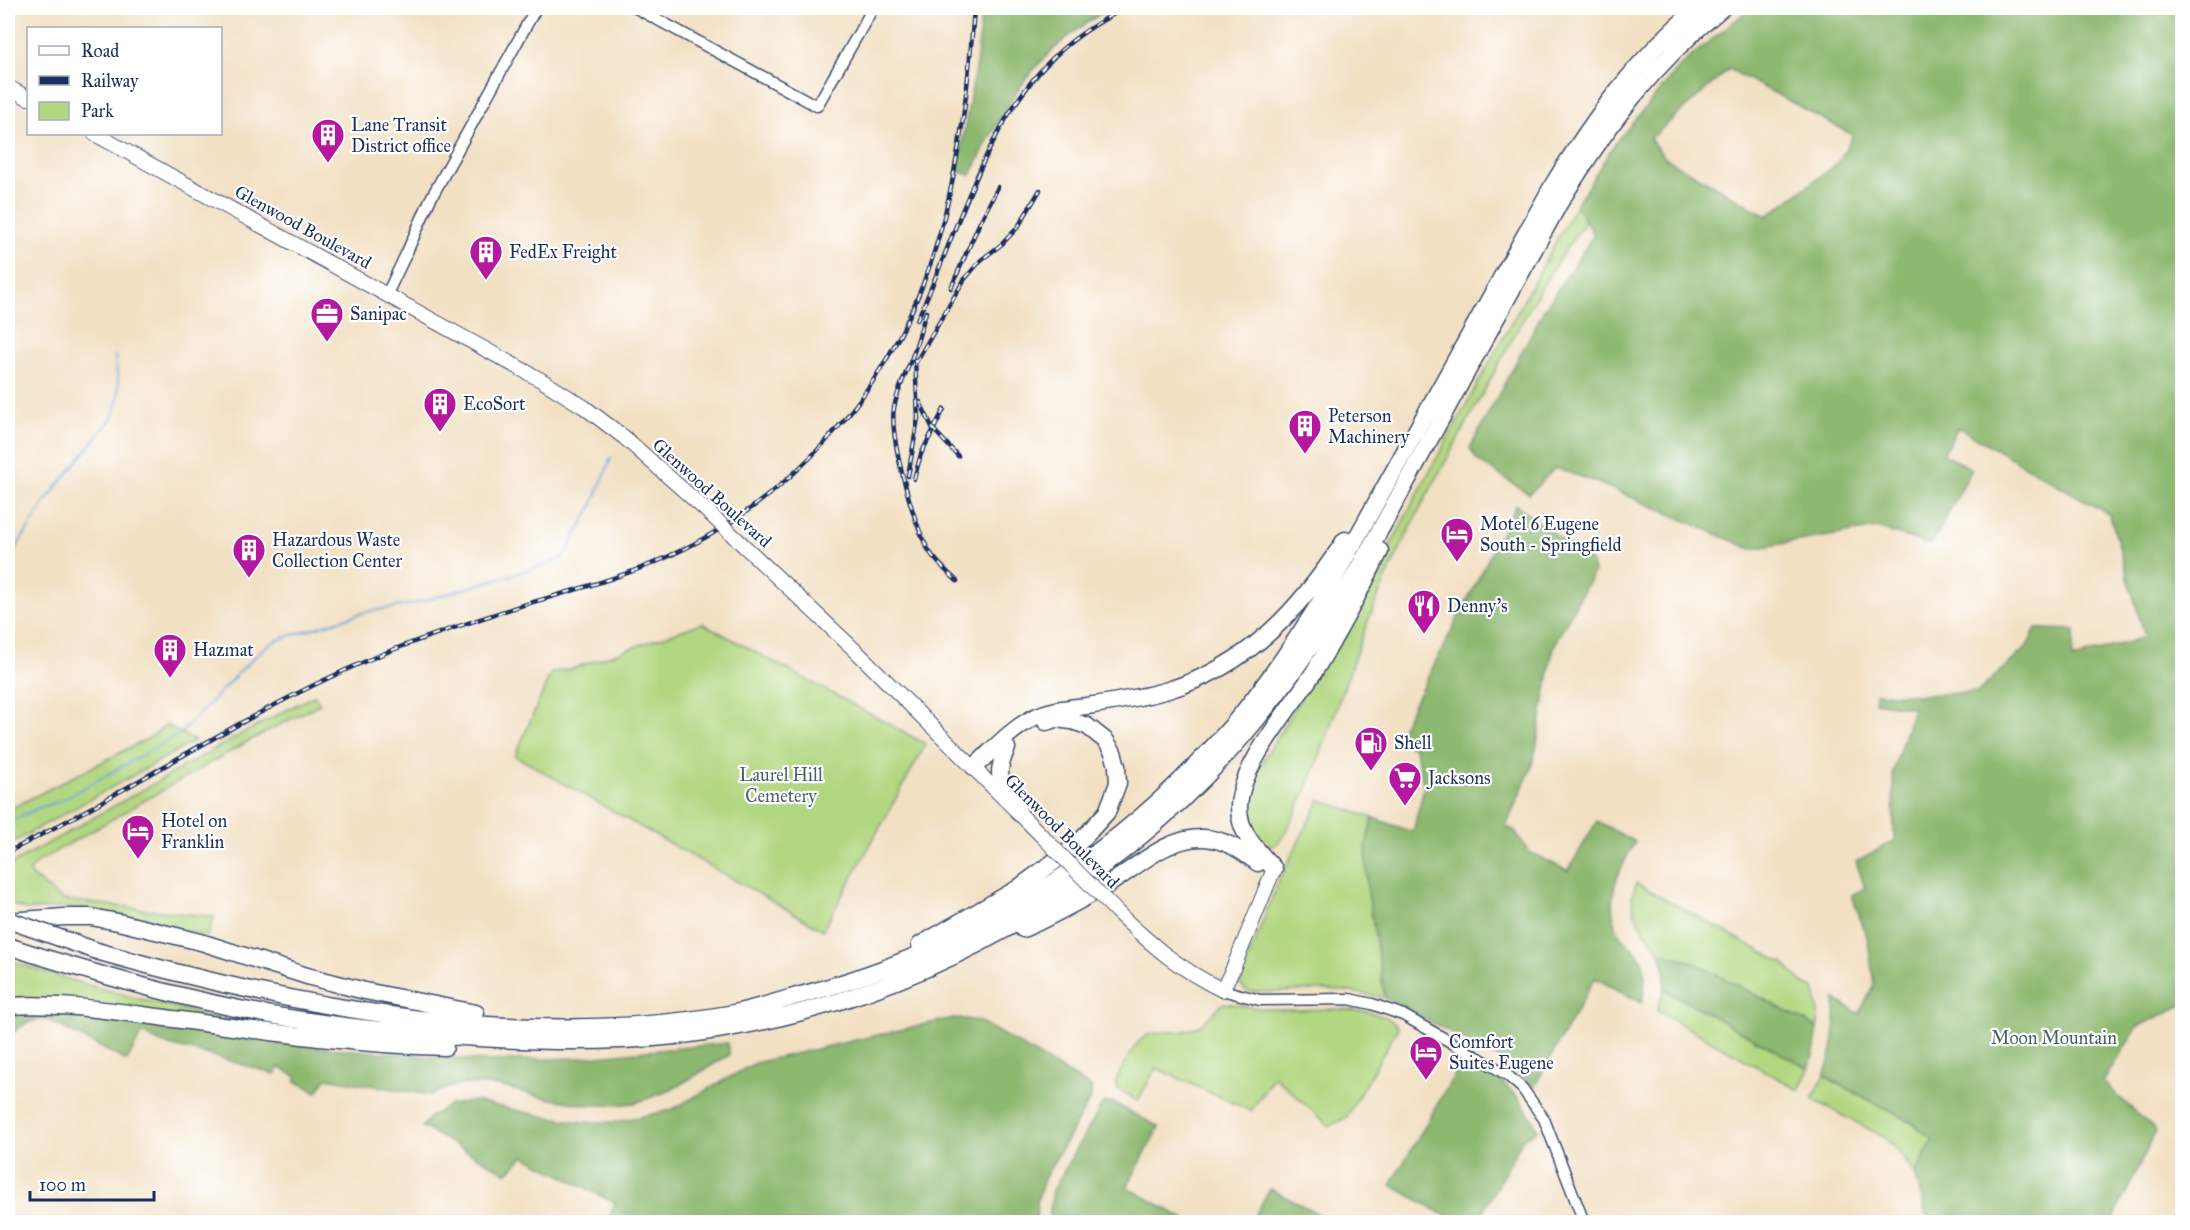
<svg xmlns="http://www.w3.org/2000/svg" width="2190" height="1230" viewBox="0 0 2190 1230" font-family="'IM FELL Great Primer',serif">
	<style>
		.green { fill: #b2d781; stroke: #668370; stroke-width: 1.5 }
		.forest { fill: #8db86f; stroke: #547466; stroke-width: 1.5; fill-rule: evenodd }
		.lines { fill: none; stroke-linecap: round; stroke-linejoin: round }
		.stream { stroke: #65a2d6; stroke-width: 2 }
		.minor-casing { stroke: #3b4a6d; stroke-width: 13 }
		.major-casing { stroke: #3b4a6d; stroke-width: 16 }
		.highway-casing { stroke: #3b4a6d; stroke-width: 19 }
		.minor { stroke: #fff; stroke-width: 10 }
		.major { stroke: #fff; stroke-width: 14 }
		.highway { stroke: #fff; stroke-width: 16 }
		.rail-casing { stroke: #1b2f5e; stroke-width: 4.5 }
		.rail { stroke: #fff; stroke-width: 2; stroke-dasharray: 7; stroke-linecap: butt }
		.major-bridge-casing { stroke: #3b4a6d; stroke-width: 16; stroke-linecap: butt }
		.highway-bridge-casing { stroke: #3b4a6d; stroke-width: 19; stroke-linecap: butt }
		.major-bridge { stroke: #fff; stroke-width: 14 }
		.highway-bridge { stroke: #fff; stroke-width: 16 }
		.labels { text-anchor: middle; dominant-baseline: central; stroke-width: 4.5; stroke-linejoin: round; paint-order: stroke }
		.poi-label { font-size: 18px; fill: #1b2f5e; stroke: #fff; text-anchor: start }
		.street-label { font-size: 18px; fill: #1b2f5e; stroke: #fff }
		.park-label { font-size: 18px; fill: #486168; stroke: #fff }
	</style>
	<rect width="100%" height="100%" fill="#fff"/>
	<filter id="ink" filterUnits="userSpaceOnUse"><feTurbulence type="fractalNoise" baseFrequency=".0167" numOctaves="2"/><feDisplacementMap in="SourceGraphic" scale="12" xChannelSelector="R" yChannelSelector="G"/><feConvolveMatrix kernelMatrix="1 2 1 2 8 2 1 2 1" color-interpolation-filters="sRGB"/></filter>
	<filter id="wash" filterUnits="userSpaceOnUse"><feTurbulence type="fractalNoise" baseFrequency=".008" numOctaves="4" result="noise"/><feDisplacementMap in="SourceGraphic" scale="24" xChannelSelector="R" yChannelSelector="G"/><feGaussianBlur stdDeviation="1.35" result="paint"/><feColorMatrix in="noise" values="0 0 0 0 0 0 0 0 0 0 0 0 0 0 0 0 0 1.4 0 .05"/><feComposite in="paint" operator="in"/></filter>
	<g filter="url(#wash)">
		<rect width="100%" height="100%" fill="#f2e0c3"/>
		<!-- green -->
		<path class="green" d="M1576 205 1586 221C1543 278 1511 342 1477 404 1440 472 1400 541 1371 614 1341 687 1323 763 1285 833 1269 863 1251 835 1246 815 1244 803 1249 790 1252 779L1379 567 1428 474Z
			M702 623 926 744 823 930 515 756 551 673 574 668Z
			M315 695 320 704 247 742 37 862 30 871 32 877C44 884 51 893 63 900L214 917 208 936 132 917 85 909 60 908 27 910 8 903V866L245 732Z
			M166 725 195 741 8 845V810L151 737Z
			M1320 800 1373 818 1366 845 1367 886 1385 998C1366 994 1346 990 1325 990 1299 990 1273 994 1246 991L1240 984 1242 974 1279 880Z
			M1636 883 1783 963 1804 984 1814 988 1818 1009V1028L1695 963 1660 952 1640 924 1634 911 1632 897Z
			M8 960C89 988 172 1008 256 1025L8 999Z
			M1664 989 1809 1069 1799 1090 1657 1011Z
			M1224 1003C1245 1006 1267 1010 1289 1010 1313 1010 1385 1003 1398 1028L1346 1118 1329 1126 1274 1076 1251 1111 1156 1068 1138 1101 1118 1089 1115 1082C1122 1070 1134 1042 1146 1036 1161 1028 1181 1037 1200 1025 1209 1019 1215 1009 1224 1003Z
			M1824 1076 1911 1122 1934 1140 1915 1174 1896 1148 1882 1136 1812 1099Z"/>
		<!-- forest -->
		<path class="forest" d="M982 8H1111C1036 49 1006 101 971 175L957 171 977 59Z
			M1751 8H2182V1005L2137 1027 2103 1082 2156 1131 2112 1222H1928L1915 1174 1933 1140 1911 1122 1824 1076C1835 1047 1836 1029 1835 999L1859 1014 1874 985 1868 940 1852 895 1865 888 1856 861 1894 841 1893 771 1913 708 1875 702 1876 693 1922 695 1978 692 2026 648 2036 629 2075 630 2072 659 2145 637 2110 515 1958 427 1943 454 1972 469 1931 545 1877 528 1751 549 1596 482 1555 468 1529 494 1477 460 1470 448 1544 310 1594 235 1576 205 1614 145 1683 63ZM1729 69 1853 135 1838 163 1767 216 1665 158 1650 139Z
			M1516 505 1592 563 1594 572 1556 641 1551 659 1536 749 1531 768 1506 826 1515 831 1529 852 1568 871 1597 821 1635 842C1618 871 1603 899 1619 933 1623 943 1635 948 1640 957 1648 970 1644 989 1642 1003L1595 978 1534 1087 1509 1063 1385 998 1367 886 1366 845 1373 818 1413 832 1424 787 1415 748 1396 739Z
			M1660 952 1695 963 1818 1028 1815 1048 1809 1069 1664 989 1665 971Z
			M34 1013H68L142 1023 268 1043 486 1061 578 1058 728 1043 729 1055 671 1090 635 1103 609 1105H588L546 1098 498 1086 465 1084 447 1088 430 1095 326 1078 317 1092 295 1081 297 1077 279 1067 275 1074 206 1054 161 1043 142 1033 127 1061 48 1020C31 1018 18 1026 8 1039V1014Z
			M948 1019H965L981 1022 1091 1087V1098L1045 1177 1037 1200 1036 1222H607L615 1203 524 1156 507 1173 422 1127 431 1116 450 1105 474 1101 547 1117 584 1122H616L671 1110 755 1063Z
			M1464 1058C1501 1079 1519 1091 1538 1130L1523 1139 1477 1222H1457L1391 1185Z
			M1112 1102 1159 1127 1127 1187 1190 1222H1050V1211L1053 1190 1103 1103Z
			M1270 1189 1334 1222H1251Z"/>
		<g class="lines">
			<!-- stream -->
			<path class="stream" d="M8 561 47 499 114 416 119 391 115 356
				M8 822 38 808 60 801 180 734 242 669 265 647 277 640 366 612 413 604 551 563 562 558 568 550 593 504 611 458"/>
		</g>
	</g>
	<g filter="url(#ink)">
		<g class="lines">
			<!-- minor casing -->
			<g class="minor-casing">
				<path id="minor" d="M636 8 817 106 873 8
					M387 294 407 252 430 200 536 8
					M1222 990 1260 1000 1349 999 1372 1004 1403 1015 1491 1065 1507 1075 1522 1088 1544 1119 1584 1222"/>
			</g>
			<!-- major casing -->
			<g class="major-casing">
				<path id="major" d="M8 87 28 98
					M95 134 541 380 584 407 625 438 708 512
					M743 545 859 654 1041 835
					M1119 914C1154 947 1178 968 1222 990L1232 971 1274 869"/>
			</g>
			<!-- highway casing -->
			<g class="highway-casing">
				<path id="highway" d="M1007 748C990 785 1008 781 1019 813
					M974 767C993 750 1010 730 1033 718 1050 709 1069 708 1087 706 1114 702 1141 698 1168 690 1249 666 1300 609 1345 540
					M1274 869C1258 850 1239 835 1239 807 1240 765 1291 708 1314 672 1338 633 1360 592 1380 551
					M8 921 64 917H91L118 922 201 942 307 976 365 991 476 1013
					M1023 929C1053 916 1081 900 1109 884 1138 866 1169 836 1204 838 1225 839 1242 851 1258 863
					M920 945 1017 889 1078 844 1107 812 1118 783 1117 766 1113 752 1106 741 1087 726 1072 721 1056 719 1046 722
					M8 946C82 970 158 992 235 1008 315 1025 397 1033 479 1038 544 1042 610 1043 675 1036 909 1009 1124 889 1269 704 1326 632 1369 550 1413 470 1462 380 1511 291 1560 202 1608 124 1651 66 1722 8
					M100 952C301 1009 521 1050 729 1014 750 1010 770 1004 790 998 962 954 1114 862 1230 728 1267 685 1298 638 1327 591L1554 183C1594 118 1638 57 1698 8
					M8 1006C65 1002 123 1013 181 1020 269 1032 356 1045 445 1047"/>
			</g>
			<!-- minor -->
			<use href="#minor" class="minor"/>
			<!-- major -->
			<use href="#major" class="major"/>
			<!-- highway -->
			<use href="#highway" class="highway"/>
			<!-- rail casing -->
			<g class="rail-casing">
				<path id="rail" d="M951 288 980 222 998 187
					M926 312C921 328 917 345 911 360 905 376 897 392 894 408 889 437 914 525 929 551 937 563 947 572 957 581
					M917 320C957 235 985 122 1054 57 1075 36 1100 21 1125 8
					M916 362 964 280 981 260 1002 244 1018 227 1040 190
					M920 402 933 429 958 456
					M908 476 918 418 915 360
					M914 479 921 454 944 409
					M8 852C134 789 253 707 385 653 430 635 477 620 523 605 568 592 613 580 656 562 787 506 886 396 931 262 958 180 968 93 974 8"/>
			</g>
			<!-- rail -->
			<use href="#rail" class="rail"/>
			<!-- major-bridge casing -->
			<g class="major-bridge-casing">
				<path id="major-bridge" d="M708 512 743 545
					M1041 835 1119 914"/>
			</g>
			<!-- highway-bridge casing -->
			<g class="highway-bridge-casing">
				<path id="highway-bridge" d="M8 920 100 952"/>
			</g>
			<!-- major-bridge -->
			<use href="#major-bridge" class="major-bridge"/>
			<!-- highway-bridge -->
			<use href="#highway-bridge" class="highway-bridge"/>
		</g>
	</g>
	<!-- icons -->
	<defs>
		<g id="building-pin" transform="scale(1.725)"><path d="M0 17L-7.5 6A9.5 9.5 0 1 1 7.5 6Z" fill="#b5179e" stroke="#fff"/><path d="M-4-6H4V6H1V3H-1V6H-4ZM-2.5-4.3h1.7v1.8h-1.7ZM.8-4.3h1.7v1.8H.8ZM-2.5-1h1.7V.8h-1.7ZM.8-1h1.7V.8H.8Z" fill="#fff"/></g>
		<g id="office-pin" transform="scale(1.725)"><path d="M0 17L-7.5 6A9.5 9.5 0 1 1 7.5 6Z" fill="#b5179e" stroke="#fff"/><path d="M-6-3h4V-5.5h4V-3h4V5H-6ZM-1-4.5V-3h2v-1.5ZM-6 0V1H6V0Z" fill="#fff"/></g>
		<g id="hotel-pin" transform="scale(1.725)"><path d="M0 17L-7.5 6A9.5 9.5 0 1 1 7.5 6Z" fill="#b5179e" stroke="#fff"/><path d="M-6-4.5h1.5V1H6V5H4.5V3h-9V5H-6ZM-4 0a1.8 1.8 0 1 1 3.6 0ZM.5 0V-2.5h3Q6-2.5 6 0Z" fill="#fff"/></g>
		<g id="restaurant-pin" transform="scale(1.725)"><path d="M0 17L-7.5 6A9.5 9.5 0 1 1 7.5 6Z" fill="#b5179e" stroke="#fff"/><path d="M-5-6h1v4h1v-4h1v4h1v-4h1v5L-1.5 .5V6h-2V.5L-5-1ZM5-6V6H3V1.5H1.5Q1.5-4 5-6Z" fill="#fff"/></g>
		<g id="fuel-pin" transform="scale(1.725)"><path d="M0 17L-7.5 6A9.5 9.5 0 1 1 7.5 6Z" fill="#b5179e" stroke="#fff"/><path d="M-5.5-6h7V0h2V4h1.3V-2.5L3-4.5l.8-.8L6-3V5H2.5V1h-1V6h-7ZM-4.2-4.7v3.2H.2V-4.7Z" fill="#fff"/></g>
		<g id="supermarket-pin" transform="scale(1.725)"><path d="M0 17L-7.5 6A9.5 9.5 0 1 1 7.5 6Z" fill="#b5179e" stroke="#fff"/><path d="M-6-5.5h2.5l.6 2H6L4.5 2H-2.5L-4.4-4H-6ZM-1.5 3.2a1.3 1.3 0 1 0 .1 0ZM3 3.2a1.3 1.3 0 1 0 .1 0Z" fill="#fff"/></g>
	</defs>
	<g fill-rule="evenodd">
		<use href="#building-pin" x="328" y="135"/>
		<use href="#building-pin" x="486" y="252"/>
		<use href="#office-pin" x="327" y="314"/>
		<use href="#building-pin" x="440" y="404"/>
		<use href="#building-pin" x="1305" y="426"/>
		<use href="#hotel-pin" x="1457" y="534"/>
		<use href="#building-pin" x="249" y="550"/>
		<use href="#restaurant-pin" x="1424" y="606"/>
		<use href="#building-pin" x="170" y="650"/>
		<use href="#fuel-pin" x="1371" y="743"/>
		<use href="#supermarket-pin" x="1405" y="778"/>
		<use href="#hotel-pin" x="138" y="831"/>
		<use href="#hotel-pin" x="1426" y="1052"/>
	</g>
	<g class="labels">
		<!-- poi labels -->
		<g class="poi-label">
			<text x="351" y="125">Lane Transit<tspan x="351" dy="21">District office</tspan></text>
			<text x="509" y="252">FedEx Freight</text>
			<text x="350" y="314">Sanipac</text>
			<text x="463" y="404">EcoSort</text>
			<text x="1328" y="416">Peterson<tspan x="1328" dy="21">Machinery</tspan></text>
			<text x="1480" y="524">Motel 6 Eugene<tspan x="1480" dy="21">South - Springfield</tspan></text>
			<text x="272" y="540">Hazardous Waste<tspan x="272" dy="21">Collection Center</tspan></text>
			<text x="1447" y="606">Denny's</text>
			<text x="193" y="650">Hazmat</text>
			<text x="1394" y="743">Shell</text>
			<text x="1428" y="778">Jacksons</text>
			<text x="161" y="821">Hotel on<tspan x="161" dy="21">Franklin</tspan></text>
			<text x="1449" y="1042">Comfort<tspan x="1449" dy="21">Suites Eugene</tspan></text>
		</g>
		<!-- street labels -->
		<g class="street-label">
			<text transform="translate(303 227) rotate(29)">Glenwood Boulevard</text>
			<text transform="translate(712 493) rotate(42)">Glenwood Boulevard</text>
			<text transform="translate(1062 831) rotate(45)">Glenwood Boulevard</text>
		</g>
		<!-- park labels -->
		<g class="park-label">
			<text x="781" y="775">Laurel Hill<tspan x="781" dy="21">Cemetery</tspan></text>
			<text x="2054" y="1038">Moon Mountain</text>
		</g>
	</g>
	<!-- margin -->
	<rect width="2190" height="1230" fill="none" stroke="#fff" stroke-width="30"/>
	<!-- legend -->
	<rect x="27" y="27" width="195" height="108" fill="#ffffff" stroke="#a4acbf" stroke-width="1.5"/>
	<rect x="39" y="46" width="30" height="9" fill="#ffffff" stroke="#a4acbf" stroke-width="1.5"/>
	<text x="81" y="57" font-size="18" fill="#1b2f5e">Road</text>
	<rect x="39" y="76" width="30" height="9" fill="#1b2f5e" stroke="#a4acbf" stroke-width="1.5"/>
	<text x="81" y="87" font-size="18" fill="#1b2f5e">Railway</text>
	<rect x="39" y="102" width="30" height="18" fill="#b2d781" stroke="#a4acbf" stroke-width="1.5"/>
	<text x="81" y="117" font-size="18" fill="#1b2f5e">Park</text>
	<!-- scale -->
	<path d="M30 1191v9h124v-9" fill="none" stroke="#1b2f5e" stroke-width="3"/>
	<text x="39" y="1191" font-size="18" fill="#1b2f5e" stroke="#ffffff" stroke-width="4.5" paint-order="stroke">100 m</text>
</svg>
